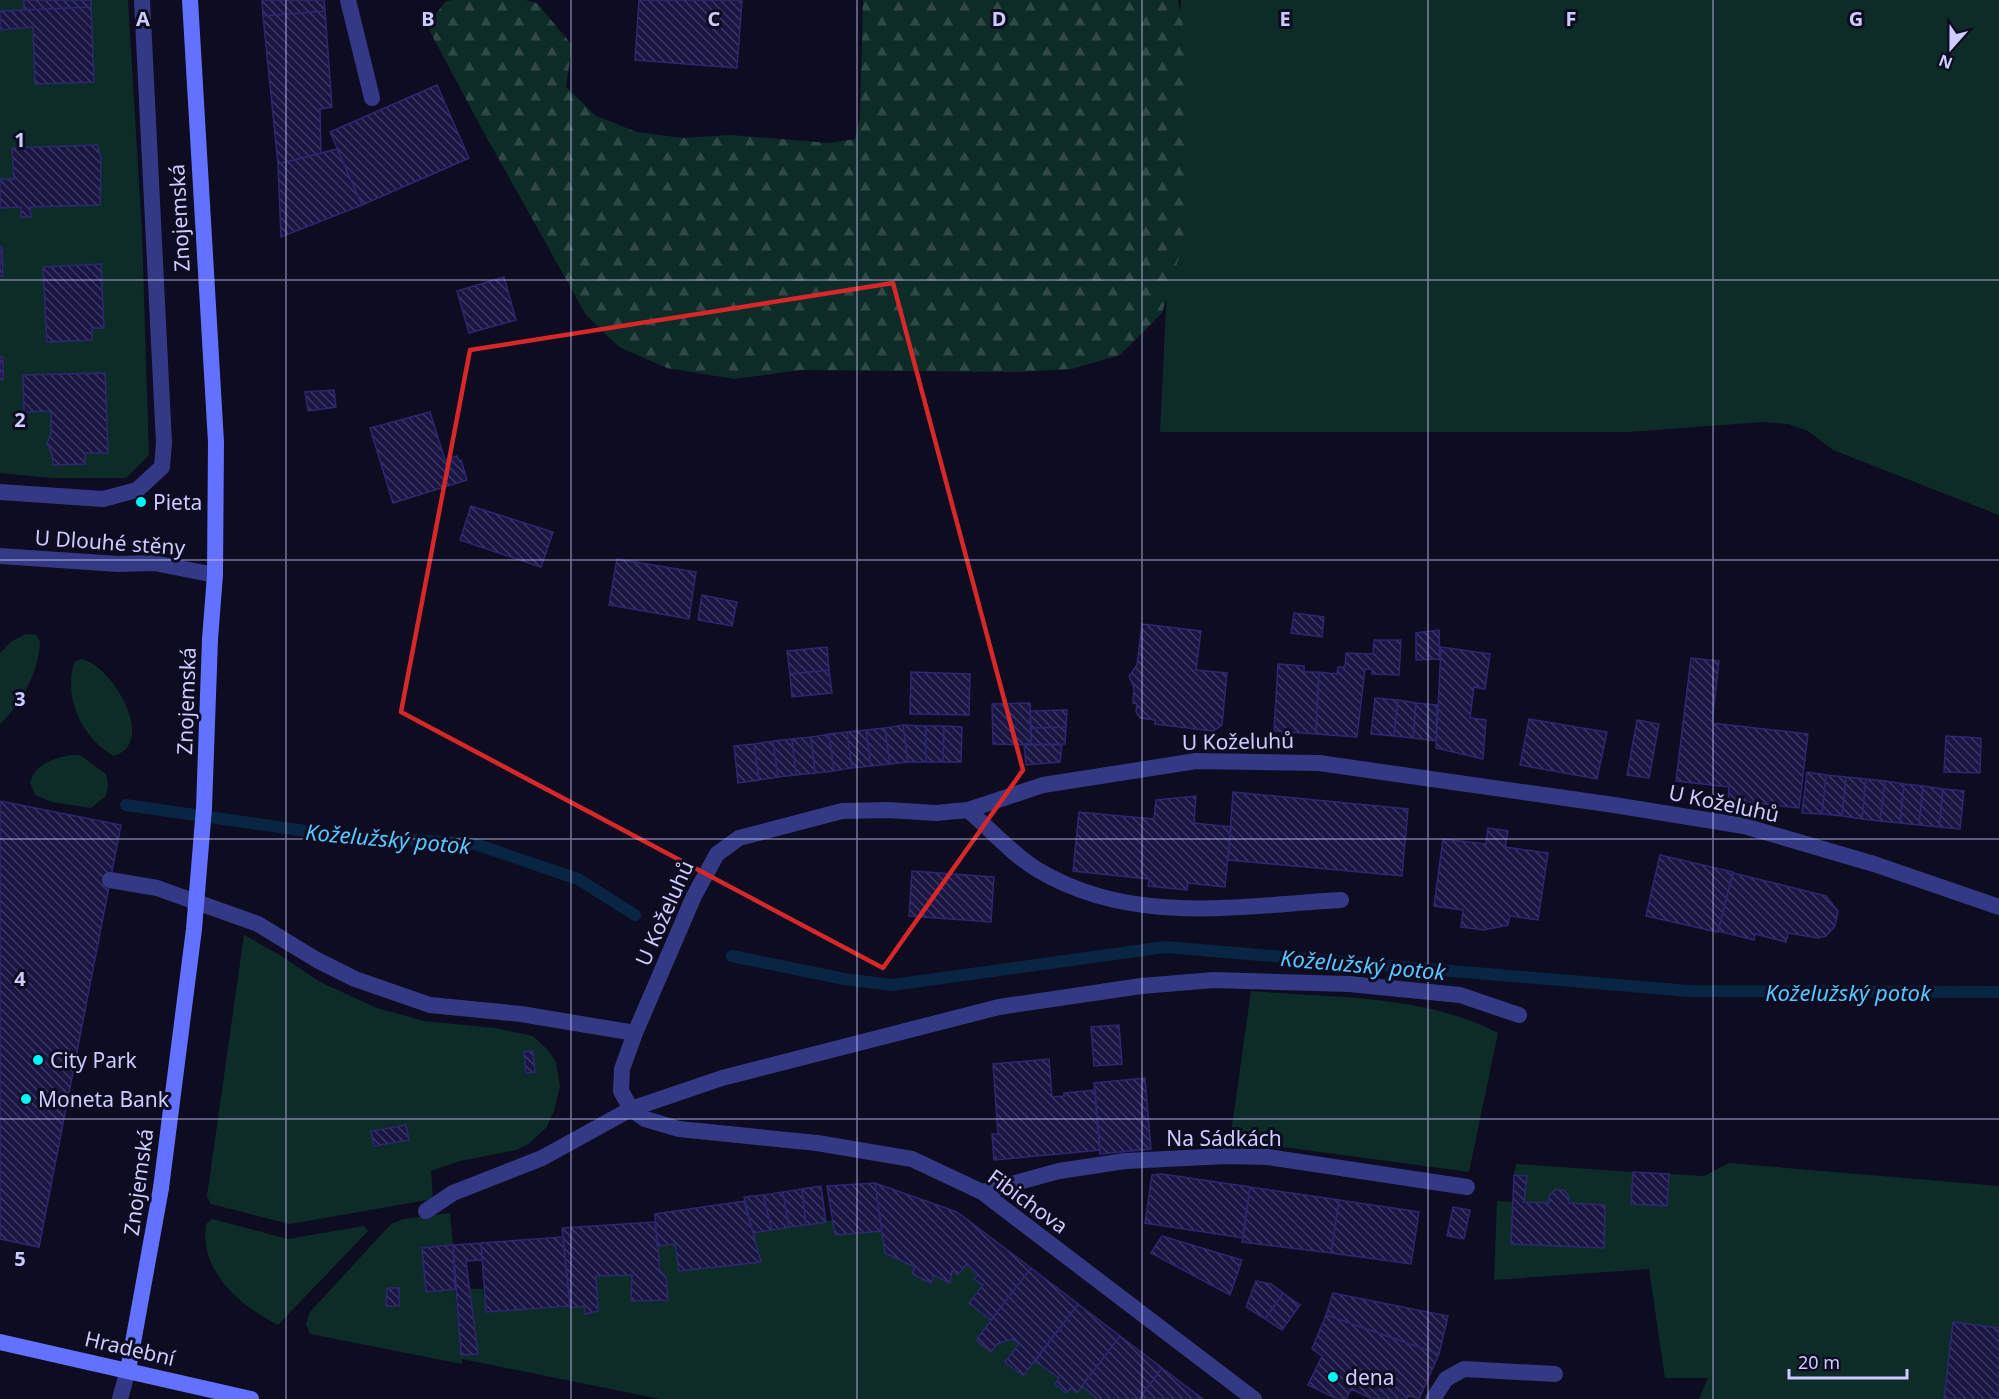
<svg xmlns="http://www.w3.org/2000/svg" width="1999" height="1399" viewBox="0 0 1999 1399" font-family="'Noto Sans',sans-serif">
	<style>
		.green { fill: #0e2c27 }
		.forest { fill: url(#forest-firs) }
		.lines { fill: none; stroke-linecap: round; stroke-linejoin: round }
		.stream { stroke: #082544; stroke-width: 12 }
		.building { fill: url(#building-back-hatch); stroke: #2d2771; stroke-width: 1.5 }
		.service { stroke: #333984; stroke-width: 16 }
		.minor { stroke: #333984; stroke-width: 16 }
		.secondary { stroke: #6371ff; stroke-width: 16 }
		.secondary-bridge { stroke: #6371ff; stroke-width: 16 }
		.marked { fill: none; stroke: #d62828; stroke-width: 4.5; stroke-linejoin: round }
		.grid { fill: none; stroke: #ccf; stroke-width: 1.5; stroke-opacity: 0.55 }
		.poi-dot { fill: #00f7f3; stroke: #0d0c21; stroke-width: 2 }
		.labels { text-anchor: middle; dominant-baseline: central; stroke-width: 6; stroke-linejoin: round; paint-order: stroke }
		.street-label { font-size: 21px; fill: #ccf; stroke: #0d0c21 }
		.poi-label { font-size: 21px; fill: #ccf; stroke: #0d0c21; text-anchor: start }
		.water-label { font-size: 22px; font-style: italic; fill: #5ac6ff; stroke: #0d0c21 }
		.grid-label { font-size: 20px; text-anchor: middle; font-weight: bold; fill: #ccf; stroke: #0d0c21; stroke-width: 6; stroke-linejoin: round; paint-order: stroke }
	</style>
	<defs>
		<pattern id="forest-firs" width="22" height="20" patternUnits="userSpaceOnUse" patternTransform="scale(1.5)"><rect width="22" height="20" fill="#0e2c27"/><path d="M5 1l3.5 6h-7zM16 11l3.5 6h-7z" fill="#304947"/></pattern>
		<pattern id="building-back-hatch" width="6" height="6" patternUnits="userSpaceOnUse" patternTransform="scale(1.5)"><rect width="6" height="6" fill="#1a1644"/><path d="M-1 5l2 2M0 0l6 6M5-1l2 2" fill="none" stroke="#3a3760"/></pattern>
	</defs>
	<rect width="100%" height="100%" fill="#0d0c21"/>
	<!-- green -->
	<path class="green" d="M0 0H128L142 233 149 455 126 478H52L0 473Z
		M1181 0H1999V515L1833 450 1808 431 1788 424 1763 422 1628 432H1160Z
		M26 634 36 635 40 641C39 671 22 703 0 724V653L12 641Z
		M82 659C114 667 157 743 114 756 82 739 62 695 75 661Z
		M71 755H80L106 774 108 785 106 796 91 808 52 802 35 795 30 783C35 764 54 758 71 755Z
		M244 935 278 954 320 982 377 1008 424 1021 495 1028 533 1036 548 1050 556 1062 560 1087 554 1111 546 1128 527 1145 516 1150 460 1161 431 1171 433 1199 290 1224 211 1204 207 1196Z
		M1251 991C1334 998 1423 994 1498 1033L1469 1172 1230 1140Z
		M1729 1163 1999 1186V1399H1699L1708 1378H1665L1649 1269 1494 1280 1497 1201 1513 1202 1512 1244 1604 1247 1605 1205 1569 1203V1197L1564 1190 1549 1203 1524 1202 1527 1176 1514 1175 1516 1164 1633 1172 1631 1204 1667 1206 1669 1174 1704 1176Z
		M450 1213 453 1245 422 1248 426 1291 455 1289 461 1355 478 1353 470 1289H483L486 1312 584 1306 585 1313 598 1311 596 1276 632 1275 631 1301 667 1300 657 1246 675 1244 679 1270 761 1262 753 1233 833 1220 835 1235 882 1231 885 1253 915 1267 912 1274 931 1282 934 1275 950 1282 952 1270 958 1275 966 1264 978 1274 974 1279 983 1285 969 1303 991 1320 976 1340 991 1351 997 1344 1012 1339 1019 1344 1005 1363 1022 1376 1035 1361 1059 1378 1055 1384 1066 1393 1071 1388 1082 1386 1098 1399H660L462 1359V1364L310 1334 306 1324 310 1312 391 1224 404 1219Z
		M212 1219 288 1239 364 1226 368 1231 278 1325C240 1306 199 1271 206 1224Z"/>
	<!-- forest -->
	<path class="forest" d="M452 0H525L537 3 572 45 566 87 596 116 637 132 682 138 730 135 829 143 855 139 860 118 863 0H1178L1184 29 1189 224 1162 313 1120 355 1072 369 1016 372 801 370 734 379 667 368 619 347 586 315 482 129 427 26 445 2Z"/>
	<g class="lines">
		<!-- stream -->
		<path class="stream" d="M126 805 334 835 475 844 578 879 635 915
			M732 956 844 979 892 985 1165 947 1690 991 1999 992"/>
	</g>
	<!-- building -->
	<path class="building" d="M24 0H91V7L24 10Z
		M262 0H324L325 11 263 16Z
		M639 0H742L737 68 635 60Z
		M91 7 94 82 35 84 33 27 0 30V11Z
		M325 11 332 107 320 109 321 153 278 164 263 16Z
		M437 85 469 158 362 205 330 132Z
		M97 145 101 157 100 205 30 207 31 217H21V207L0 208V179H14L12 148Z
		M337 149 362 205 281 237 278 164Z
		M0 247H2L3 276H0Z
		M101 264 104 328H92V340L47 342 43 267Z
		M504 277 516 320 469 333 457 291Z
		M0 357H3V380H0Z
		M105 373 108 453H85V464L53 465 52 454 47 443 51 434V411L24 412 23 375Z
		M334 390 336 407 308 411 305 392Z
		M430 412 445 460 457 456 459 461 461 460 467 480 393 503 370 428Z
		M471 506 553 532 541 567 460 540Z
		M617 559 696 572 689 619 609 605Z
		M702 595 737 602 732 626 698 620Z
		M1294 613 1324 617 1322 637 1291 633Z
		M1142 624 1201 631 1196 670 1227 673 1222 725 1213 731 1155 724V720L1140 718 1136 712 1137 704 1133 703 1134 688 1129 676 1137 665Z
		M1439 630 1440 659 1416 660V633Z
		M1374 640H1401L1399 675 1372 674V669H1365L1357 737 1316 734 1319 672 1337 674 1338 667H1345L1346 653 1373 654Z
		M827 647 829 670 790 674 787 651Z
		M1441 647 1490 654 1485 689 1474 687 1470 718 1486 720 1483 759 1436 748Z
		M1691 658 1719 661 1712 723 1808 734 1799 808 1728 800 1729 787 1676 781Z
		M1278 664 1304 666V672H1319L1316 734 1274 731Z
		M829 670 832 693 792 697 790 674Z
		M911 672 970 674 969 715 910 714Z
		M1375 698 1398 700 1394 736 1371 734Z
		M1398 700 1416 703 1413 738 1394 736Z
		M1030 703 1031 745 993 744 992 704Z
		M1416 703 1437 705 1436 741 1413 738Z
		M1067 710 1066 727 1031 728 1030 711Z
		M1529 719 1607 732 1597 779 1520 765Z
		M1637 720 1659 724 1649 778 1627 775Z
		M903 725 908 762 890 764 885 728Z
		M903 725 926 726V762H908Z
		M926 726H944L943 762H926Z
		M944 726 962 727 961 762H943Z
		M1066 727 1065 744 1031 745V728Z
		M885 728 890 764 871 766 866 730Z
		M866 730 871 766 852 768 847 732Z
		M847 732 852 768 834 771 829 734Z
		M829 734 834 771 815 773 811 737Z
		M1946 736 1981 738 1980 773 1944 772Z
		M811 737 815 773 796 775 792 739Z
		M792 739 796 775 778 777 773 741Z
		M773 741 778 777 759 780 754 744Z
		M754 744 759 780 738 783 734 746Z
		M1024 744 1062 745 1060 762 1026 765Z
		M1807 772 1826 775 1822 814 1802 813Z
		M1826 775 1846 777 1842 816 1822 814Z
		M1846 777 1866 779 1862 819 1842 816Z
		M1866 779 1885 781 1880 821 1862 819Z
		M1885 781 1904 784 1900 823 1880 821Z
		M1904 784 1923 786 1919 825 1900 823Z
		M1923 786 1943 789 1939 827 1919 825Z
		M1943 789 1964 791 1960 829 1939 827Z
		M1233 792 1408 809 1402 876 1228 860Z
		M1196 796 1194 823 1231 827 1225 887 1188 883 1187 890 1148 886 1149 879 1073 871 1079 812 1154 819 1156 800Z
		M0 801 121 825 39 1247 0 1239Z
		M1488 828 1508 831 1505 847 1548 853 1538 920 1510 916 1508 925 1484 930 1461 927 1463 910 1434 906 1443 839 1486 844Z
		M1660 855 1733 872 1718 932 1646 916Z
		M912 871 994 877 991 922 909 916Z
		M1733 873 1826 896 1838 911 1835 926 1826 936 1818 938 1788 933 1786 942 1755 934 1754 940 1718 931Z
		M1119 1025 1122 1064 1094 1066 1091 1027Z
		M533 1051 535 1072 526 1073 524 1052Z
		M1049 1059 1052 1097 1064 1096V1093L1095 1090 1100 1150 994 1160 992 1134H998L993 1064Z
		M1145 1078 1151 1149 1100 1154 1094 1083Z
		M406 1125 409 1140 374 1146 371 1131Z
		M1633 1172 1669 1174 1667 1206 1631 1204Z
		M1162 1174 1250 1187 1243 1238 1145 1223 1152 1175Z
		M1514 1175 1527 1176 1524 1202 1549 1203V1196L1555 1190H1564L1569 1197V1203L1605 1205 1604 1248 1511 1244Z
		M875 1183 882 1231 835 1235 827 1186Z
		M875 1183 957 1212 1031 1268 991 1320 969 1303 983 1285 974 1279 978 1274 966 1264 958 1275 952 1270 950 1283 934 1275 931 1283 912 1274 915 1267 885 1253Z
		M821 1186 826 1222 806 1225 802 1189Z
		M1250 1187 1339 1200 1331 1253 1242 1242Z
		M802 1189 806 1225 789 1227 783 1192Z
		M783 1192 789 1227 772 1230 763 1195Z
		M763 1195 772 1230 753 1233 744 1197Z
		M1339 1200 1419 1212 1411 1264 1331 1253Z
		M744 1201 761 1262 679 1271 675 1244 657 1246 655 1214Z
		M1453 1207 1470 1210 1464 1239 1447 1236Z
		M655 1222 660 1270 666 1278 668 1300 631 1301 632 1275 596 1276 598 1311 585 1314 584 1306 570 1308 562 1228Z
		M1162 1236 1242 1260 1230 1295 1151 1253Z
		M563 1237 570 1306 486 1312 481 1243Z
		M481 1243 482 1260 466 1261 478 1354 461 1355 453 1245Z
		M453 1245 455 1289 426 1292 422 1248Z
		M1031 1268 1078 1304 1023 1376 1005 1362 1019 1344 1012 1339 997 1344 991 1352 976 1340Z
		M1256 1281 1271 1284 1283 1293 1265 1319 1246 1307Z
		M387 1288H399V1306H386Z
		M1283 1293 1300 1305 1282 1330 1265 1319Z
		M1333 1293 1448 1316 1439 1354 1326 1315Z
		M1078 1304 1120 1336 1077 1393 1071 1388 1066 1393 1055 1384 1059 1378 1035 1361Z
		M1326 1315 1439 1354 1419 1399 1408 1395 1407 1399H1373L1351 1389 1346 1399H1337L1308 1385 1322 1356 1312 1349Z
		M1953 1322 1999 1328V1399H1944Z
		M1120 1336 1162 1368 1139 1399H1098L1082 1386Z
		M1162 1368 1203 1399H1139Z"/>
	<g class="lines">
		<!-- service -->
		<path class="service" d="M348 0 372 98
			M0 492 103 499 137 490 162 467 164 443 142 0
			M968 810C990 829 1013 855 1038 870 1132 926 1237 906 1341 900
			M110 880 157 888 258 924 317 960 355 979 430 1005 521 1014 635 1033
			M426 1211 453 1193 542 1158 631 1109 722 1078 999 1007 1141 986 1214 980 1349 984 1460 995 1519 1015
			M1433 1399 1446 1379 1464 1369 1555 1374"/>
		<!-- minor -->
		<path class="minor" d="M0 556 118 564 154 563 215 575
			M982 1192 1059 1171 1125 1161 1227 1156 1268 1157 1467 1187
			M120 1399 128 1370
			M1254 1399 982 1192 912 1159 817 1143 679 1129 645 1119 631 1109 621 1091 622 1069 635 1033 694 896 717 854 739 838 842 811 888 810 936 813 968 810 1043 785 1196 761 1319 763 1614 805 1744 826 1874 864 1999 907"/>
		<!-- secondary -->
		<path class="secondary" d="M190 0 216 442 215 575 210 639
			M0 1342 251 1399
			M128 1370 161 1188"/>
		<!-- secondary-bridge -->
		<path class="secondary-bridge" d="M161 1188 194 929 204 808 210 639"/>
	</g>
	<!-- marked area -->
	<path class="marked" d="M893 283 1023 770 883 968 401 712 470 350Z"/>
	<!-- grid -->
	<path class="grid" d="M286 0V1399M571 0V1399M857 0V1399M1142 0V1399M1428 0V1399M1713 0V1399M0 280H1999M0 560H1999M0 839H1999M0 1119H1999"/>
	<!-- markers -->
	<g class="poi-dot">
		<circle cx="141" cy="502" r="6"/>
		<circle cx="38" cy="1060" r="6"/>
		<circle cx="26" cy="1099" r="6"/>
		<circle cx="1333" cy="1377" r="6"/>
	</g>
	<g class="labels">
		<!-- street labels -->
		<g class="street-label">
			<text transform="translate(179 218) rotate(-93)">Znojemská</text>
			<text transform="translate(110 542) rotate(4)">U Dlouhé stěny</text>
			<text transform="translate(186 701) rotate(-88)">Znojemská</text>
			<text transform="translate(1238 741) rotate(-1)">U Koželuhů</text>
			<text transform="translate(1724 803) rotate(12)">U Koželuhů</text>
			<text transform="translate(664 913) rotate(-66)">U Koželuhů</text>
			<text x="1224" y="1138">Na Sádkách</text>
			<text transform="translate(138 1182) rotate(-82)">Znojemská</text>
			<text transform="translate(1028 1201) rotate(36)">Fibichova</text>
			<text transform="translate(130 1348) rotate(13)">Hradební</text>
		</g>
		<!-- poi labels -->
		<g class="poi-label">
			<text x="153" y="502">Pieta</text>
			<text x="50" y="1060">City Park</text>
			<text x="38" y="1099">Moneta Bank</text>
			<text x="1345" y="1377">dena</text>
		</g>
		<!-- water labels -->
		<g class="water-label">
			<text transform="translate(388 838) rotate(5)">Koželužský potok</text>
			<text transform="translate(1363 964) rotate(5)">Koželužský potok</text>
			<text x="1848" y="992">Koželužský potok</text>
		</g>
	</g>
	<g class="grid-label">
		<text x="143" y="26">A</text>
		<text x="428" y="26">B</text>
		<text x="714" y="26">C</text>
		<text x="999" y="26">D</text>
		<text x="1285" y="26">E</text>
		<text x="1571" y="26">F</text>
		<text x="1856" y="26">G</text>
		<text x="20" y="147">1</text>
		<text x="20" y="427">2</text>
		<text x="20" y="706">3</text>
		<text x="20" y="986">4</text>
		<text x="20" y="1266">5</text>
	</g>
	<!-- north arrow -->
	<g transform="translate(1951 48) rotate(201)" stroke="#0d0c21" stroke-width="4.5" paint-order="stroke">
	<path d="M0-4.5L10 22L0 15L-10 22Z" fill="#ccccff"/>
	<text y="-9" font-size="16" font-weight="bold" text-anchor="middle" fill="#ccccff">N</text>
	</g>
	<!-- scale -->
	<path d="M1789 1369v9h118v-9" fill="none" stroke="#ccccff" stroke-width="3"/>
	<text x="1798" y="1369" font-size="18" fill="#ccccff" stroke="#0d0c21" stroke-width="4.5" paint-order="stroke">20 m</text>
</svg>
